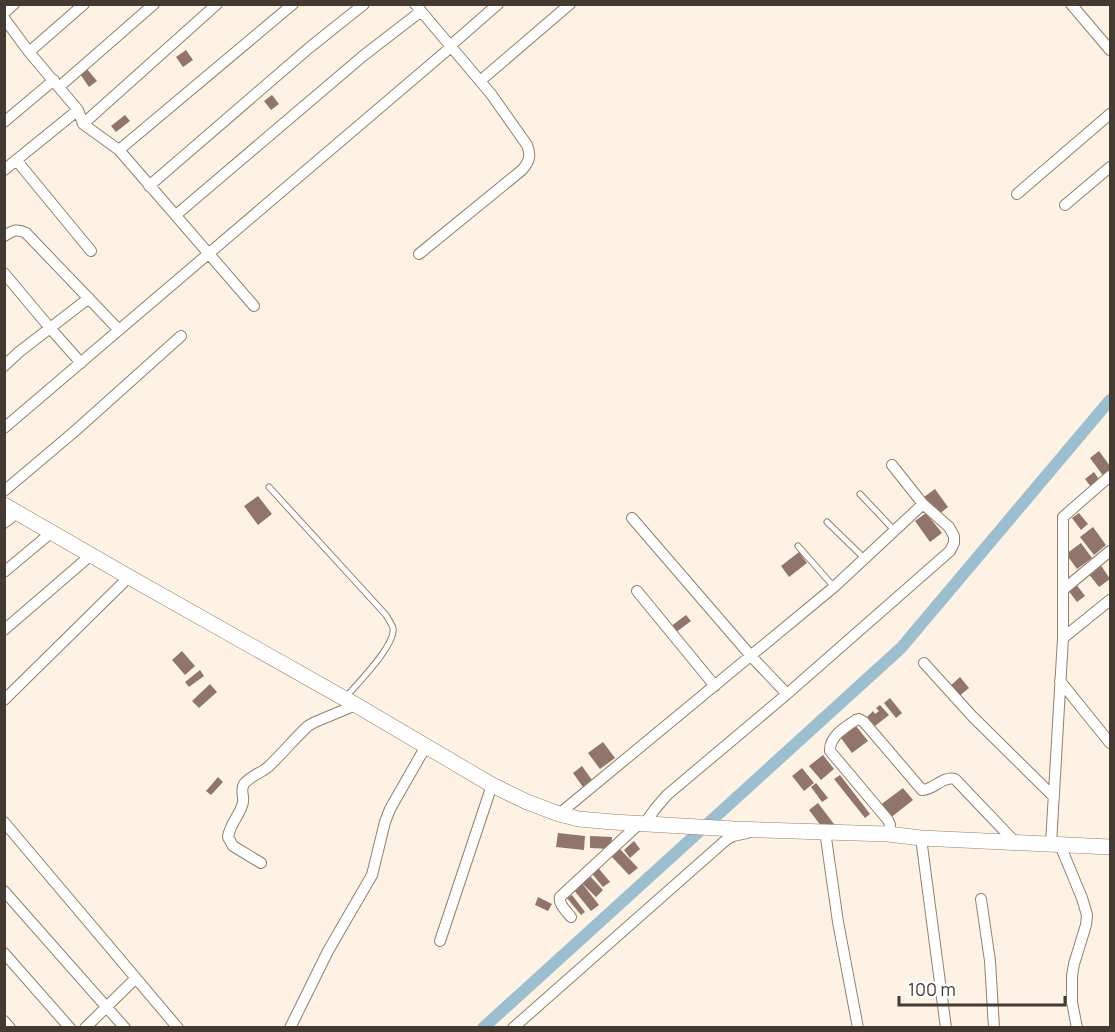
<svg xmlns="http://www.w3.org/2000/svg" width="1115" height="1032" viewBox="0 0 1115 1032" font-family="Manrope,sans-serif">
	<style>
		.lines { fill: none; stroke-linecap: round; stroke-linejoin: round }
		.canal { stroke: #9cbfd0; stroke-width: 12 }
		.building { fill: #91756d }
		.lane-casing { stroke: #92806b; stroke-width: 7 }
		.street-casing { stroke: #92806b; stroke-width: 12 }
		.secondary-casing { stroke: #92806b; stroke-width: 16 }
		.lane { stroke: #fff; stroke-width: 5 }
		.street { stroke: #fff; stroke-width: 10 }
		.secondary { stroke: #fff; stroke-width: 15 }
	</style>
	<rect width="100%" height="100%" fill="#fef2e4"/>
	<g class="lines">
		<!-- canal -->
		<path class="canal" d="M483 1028 901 648 1110 400"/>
	</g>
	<!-- building -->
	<path class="building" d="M186 50 193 60 183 67 176 57Z
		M87 69 97 81 89 87 80 74Z
		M272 95 279 104 271 110 264 101Z
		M125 115 130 121 116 132 111 126Z
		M1099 451 1110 466V472L1104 477 1090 458Z
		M1094 472 1100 481 1091 487 1085 479Z
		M935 489 948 507 938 515 924 497Z
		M258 496 272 514 258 525 244 506Z
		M926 513 942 533 930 542 915 521Z
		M1079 513 1088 524 1081 530 1072 518Z
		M1093 527 1106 545 1094 555 1080 537Z
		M1081 543 1092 558 1077 569 1066 554Z
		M799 552 807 563 789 577 781 566Z
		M1100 564 1110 579 1099 587 1088 573Z
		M1076 584 1085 596 1077 602 1068 590Z
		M686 615 691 621 675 633 670 627Z
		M182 651 195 666 185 675 172 660Z
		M200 670 204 676 189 687 185 682Z
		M960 677 969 688 958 697 949 687Z
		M210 684 217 692 199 708 192 701Z
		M890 698 902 713 896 718 884 703Z
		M880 705 889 715 875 726 867 717 873 711 875 714 879 711 876 708Z
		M856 726 868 741 852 753 841 738Z
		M603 742 615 758 600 769 588 753Z
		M823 755 834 769 821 780 809 766Z
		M582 766 592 780 583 787 573 773Z
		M802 768 814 783 804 791 792 776Z
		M840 775 870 814 865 818 834 779Z
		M218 777 223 782 211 795 206 791Z
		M816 783 828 798 822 802 811 787Z
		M903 788 913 800 889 819 879 806Z
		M818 803 834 824 825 831 809 810Z
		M558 833 585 836 584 850 556 847Z
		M590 836 612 837 611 849 590 848Z
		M634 841 640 849 630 858 624 850Z
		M618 847 638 868 629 875 610 855Z
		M595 864 610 882 603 887 589 870Z
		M589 875 603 890 596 897 582 883Z
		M581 882 599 905 591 911 573 889Z
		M572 895 585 912 581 915 567 898Z
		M538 897 552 904 548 911 535 905Z"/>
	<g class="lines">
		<!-- lane casing -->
		<g class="lane-casing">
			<path id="lane" d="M269 487 386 615C388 619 392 624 393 628 396 645 357 684 345 698
				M860 494 894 530
				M827 522 864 558
				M798 546 834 587"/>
		</g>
		<!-- street casing -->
		<g class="street-casing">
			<path id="street" d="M415 4 491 94 527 145C531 155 530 161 522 170L419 254
				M1071 4 1110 50
				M4 13 14 4
				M4 18 29 52 78 110 83 124 119 150 254 306
				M450 46 498 4
				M29 52 84 4
				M480 81 570 4
				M59 87 154 4
				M4 122 54 80
				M83 124 217 4
				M119 150 293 4
				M17 161 91 251
				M4 170 78 110
				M149 186 309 48 364 4
				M1017 194 1110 114
				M1065 205 1110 167
				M176 215 363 56 420 12
				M4 236C13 231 16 228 26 233L119 330
				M4 273 50 328 81 363
				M4 366 19 352 89 298
				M4 428 451 47
				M4 491 75 431 181 336
				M632 518 751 656 787 694
				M4 523 17 513
				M4 572 52 532
				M1064 589 1110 551
				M637 591 715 686
				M4 630 91 555
				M1063 638 1110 600
				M924 663 972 716 1054 797
				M1060 681 1110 743
				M4 700 129 577
				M559 814 834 587 923 504
				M4 822 178 1028
				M645 823 655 809 667 795 787 694 950 551 954 543V536L949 527 923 504 892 465
				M825 831 838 922 858 1028
				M888 834 890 825 888 820 830 751C829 737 845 727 856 720L859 719 864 722 922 790C934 790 942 776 955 779L1016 843
				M921 838 946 1028
				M1051 844 1063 638V517L1110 476
				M1060 845 1082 898 1087 915 1086 925 1074 964 1072 976V1002L1077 1028
				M261 863 233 846 228 837C230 823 241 814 243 802 244 795 240 790 244 784 250 776 261 773 268 767 282 754 294 739 308 726L315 722 356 705
				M4 891 125 1028
				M981 899 990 961 994 1028
				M571 917C567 912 558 904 560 897L639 824
				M440 941 492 785
				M4 953 70 1028
				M4 1021 10 1028
				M85 1028 136 978
				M290 1028 328 951 372 875 385 822 390 809 426 746
				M513 1028 726 840 733 836 747 833"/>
		</g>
		<!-- secondary casing -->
		<g class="secondary-casing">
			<path id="secondary" d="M4 505 129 577 356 705 492 785 527 802 559 814 579 819 613 822 734 829 888 834 921 838 1110 847"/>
		</g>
		<!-- lane -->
		<use href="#lane" class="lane"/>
		<!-- street -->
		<use href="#street" class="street"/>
		<!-- secondary -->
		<use href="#secondary" class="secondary"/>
	</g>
	<!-- border -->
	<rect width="1115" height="1032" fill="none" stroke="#433b32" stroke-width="12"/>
	<!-- scale -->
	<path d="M899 996v9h166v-9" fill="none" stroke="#433b32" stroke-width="3"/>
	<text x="908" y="996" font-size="18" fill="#433b32" stroke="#ffffff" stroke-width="4.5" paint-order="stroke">100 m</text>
</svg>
